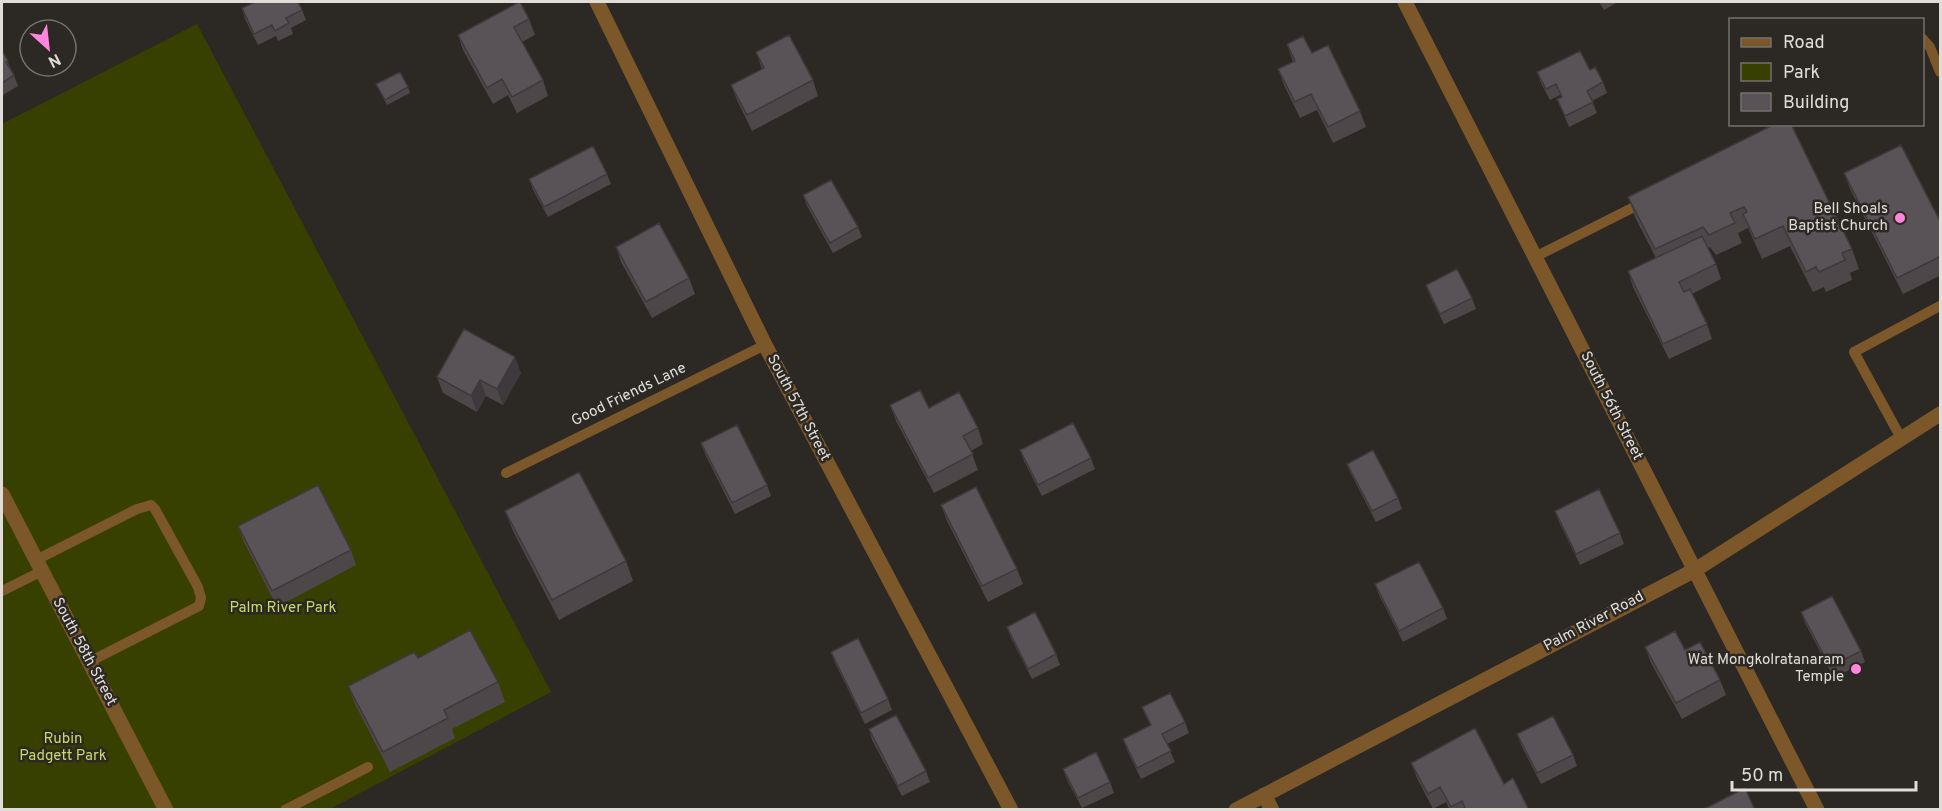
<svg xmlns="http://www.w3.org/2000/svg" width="1942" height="811" viewBox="0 0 1942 811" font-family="Overpass,sans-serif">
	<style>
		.green { fill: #384000 }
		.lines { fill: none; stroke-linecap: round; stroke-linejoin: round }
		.service { stroke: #7c5729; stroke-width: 10 }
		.minor { stroke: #7c5729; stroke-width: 15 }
		.tertiary { stroke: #7c5729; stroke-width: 15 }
		.wall { fill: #4d474a }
		.shaded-wall { fill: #3e393c }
		.building { fill: #595256; stroke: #3e393c; stroke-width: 1.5 }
		.poi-dot { fill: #ff85de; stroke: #2c2823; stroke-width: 2 }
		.labels { text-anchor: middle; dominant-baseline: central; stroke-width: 5; stroke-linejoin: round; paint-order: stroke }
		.poi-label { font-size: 15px; fill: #e0ddd9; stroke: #2c2823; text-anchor: end }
		.street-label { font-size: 15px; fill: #e0ddd9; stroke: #2c2823 }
		.park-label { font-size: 15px; fill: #c8db64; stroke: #2c2823 }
	</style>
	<rect width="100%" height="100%" fill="#2c2823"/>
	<!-- green -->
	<path class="green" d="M197 24 551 692 330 809 2 810V124Z"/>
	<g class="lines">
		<!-- service -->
		<path class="service" d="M1922 38 1930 47 1940 72
			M1535 257 1644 202
			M1901 438 1854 352 1940 306
			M506 473 765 345
			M36 560 137 509 151 505 155 509 198 587 201 598 199 606 89 662
			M2 591 42 571
			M285 810 368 767"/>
		<!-- minor -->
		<path class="minor" d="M597 2 765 345 1011 810
			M1405 2 1817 810
			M2 494 166 810
			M1264 795 1272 810"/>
		<!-- tertiary -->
		<path class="tertiary" d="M1236 810 1695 570 1940 414"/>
	</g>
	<!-- wall -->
	<path class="wall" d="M1599 2H1618L1604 10Z
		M242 8 302 10 306 20 291 28 293 34 278 41 276 36 258 45 245 19Z
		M529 19 535 35 522 42 543 80 548 96 517 113 508 95 493 104 463 50 458 35Z
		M1287 44 1312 53 1360 111 1366 127 1333 143 1317 110 1300 118 1284 85 1278 69 1293 62Z
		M2 50 14 75 18 86 3 95 2 93Z
		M756 52 813 80 818 96 752 131 737 100 731 85 762 69Z
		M1537 72 1603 82 1607 93 1592 101 1597 113 1569 127 1557 99 1562 97 1560 95 1550 100 1541 83Z
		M376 84 408 87 410 93 387 105Z
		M1775 124 1852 249 1859 269 1850 273 1852 280 1826 292 1824 287 1813 292 1790 246 1762 259 1748 228 1738 233 1742 243 1716 255 1710 247 1708 248 1716 264 1721 279 1692 294 1707 324 1712 339 1669 359 1633 287 1628 271 1656 258 1635 217 1628 197Z
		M1844 173 1941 223V275L1903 294 1850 189Z
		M607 174 611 184 548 217 533 190 529 179Z
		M803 195 858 227 862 237 833 253 807 206Z
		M616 247 689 278 695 294 652 318 621 262Z
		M1426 285 1472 298 1476 309 1444 324 1430 296Z
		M521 373 503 405 486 396 477 412 443 393 437 377Z
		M890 405 929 408 978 428 983 444 971 451 978 470 934 493 896 421Z
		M701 443 767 485 771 496 735 514 705 454Z
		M1020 450 1091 458 1095 469 1042 496 1024 461Z
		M1347 464 1398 498 1402 509 1376 522 1351 474Z
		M941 505 1017 569 1023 584 988 602 947 521Z
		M505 511 626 561 633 581 559 620 513 531Z
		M1555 511 1620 533 1624 544 1580 565 1559 522Z
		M238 526 351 550 356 565 277 607 244 542Z
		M1375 584 1443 608 1447 619 1403 642 1379 595Z
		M1801 612 1861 651 1865 662 1834 678 1805 623Z
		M1007 627 1056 654 1060 665 1032 679 1011 638Z
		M1645 647 1685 650 1720 680 1726 695 1682 719 1651 663Z
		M831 652 888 699 892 710 865 724 835 663Z
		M418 658 498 682 505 702 452 729 455 738 390 772 356 706 348 686Z
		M1142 707 1185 722 1189 733 1167 744 1175 762 1141 779 1127 750 1123 739 1150 725Z
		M869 729 926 771 930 782 902 796 872 740Z
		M1517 734 1573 755 1577 766 1541 784 1521 745Z
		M1411 763 1504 784 1529 810H1450L1446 802 1433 809 1417 778Z
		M1063 769 1110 782 1114 793 1082 808 1067 780Z"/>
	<!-- shaded-wall -->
	<path class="shaded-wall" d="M515 357 521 373 503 405 497 389Z
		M480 380 486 396 477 412 471 396Z"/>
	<!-- building -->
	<path class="building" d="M255 2H298L302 10 286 18 289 23 275 31 272 25 254 34 242 8Z
		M519 2H520L529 19 514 27 543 80 512 97 502 79 487 88 458 35Z
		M789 35 813 80 747 115 731 85 764 68 756 52Z
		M1303 36 1312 53 1328 45 1360 111 1328 127 1311 94 1295 102 1278 69 1295 61 1287 44Z
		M2 50 8 61 6 62 14 75 2 83Z
		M1580 51 1590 70 1595 67 1603 82 1587 91 1593 102 1565 116 1557 99 1562 97 1556 84 1546 89 1537 72Z
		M400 72 408 87 385 100 376 84Z
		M1775 124H1791L1852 249 1842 253 1845 260 1819 272 1816 267 1806 272 1783 226 1755 239 1743 214 1747 212 1744 207 1730 213 1735 223 1709 235 1703 227 1655 249 1628 197Z
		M1901 145 1941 223V256L1897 278 1844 173Z
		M593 146 607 174 544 207 529 179Z
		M831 180 858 227 830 243 803 195Z
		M659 223 689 278 646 302 616 247Z
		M1702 236 1716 264 1679 282 1684 292 1690 289 1707 324 1663 344 1628 271Z
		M1457 269 1472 298 1440 314 1426 285Z
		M464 329 515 357 497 389 480 380 471 396 437 377Z
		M920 390 929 408 959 392 978 428 963 436 973 454 928 478 890 405Z
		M1073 423 1091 458 1038 485 1020 450Z
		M737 425 767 485 732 503 701 443Z
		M1373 450 1398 498 1372 511 1347 464Z
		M579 472 626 561 552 600 505 511Z
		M318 485 351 550 272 591 238 526Z
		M976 487 1017 569 982 586 941 505Z
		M1599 489 1620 533 1576 554 1555 511Z
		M1419 562 1443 608 1399 631 1375 584Z
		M1832 596 1861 651 1830 667 1801 612Z
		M1035 612 1056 654 1028 669 1007 627Z
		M470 630 498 682 444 710 448 718 383 752 348 686 414 652 418 658Z
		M1675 631 1685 650 1700 642 1720 680 1676 703 1645 647Z
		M858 638 888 699 861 713 831 652Z
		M1170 693 1185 722 1162 734 1171 751 1137 768 1123 739 1151 725 1142 707Z
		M896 715 926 771 898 786 869 729Z
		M1553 716 1573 755 1537 773 1517 734Z
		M1475 728 1504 784 1513 778 1529 810H1466L1462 801 1451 807 1440 787 1428 794 1411 763Z
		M1096 752 1110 782 1078 798 1063 769Z
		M1745 788 1755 810H1702Z"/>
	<!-- markers -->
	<g class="poi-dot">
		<circle cx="1900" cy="218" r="6"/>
		<circle cx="1856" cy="669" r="6"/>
	</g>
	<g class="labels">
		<!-- poi labels -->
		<g class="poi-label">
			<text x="1888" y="209">Bell Shoals<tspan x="1888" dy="17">Baptist Church</tspan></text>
			<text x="1844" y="660">Wat Mongkolratanaram<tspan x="1844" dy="17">Temple</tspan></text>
		</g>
		<!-- street labels -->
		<g class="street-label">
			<text transform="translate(629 395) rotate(-26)">Good Friends Lane</text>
			<text transform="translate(1611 406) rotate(63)">South 56th Street</text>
			<text transform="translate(798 408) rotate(62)">South 57th Street</text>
			<text transform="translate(1594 622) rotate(-28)">Palm River Road</text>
			<text transform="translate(84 652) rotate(62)">South 58th Street</text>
		</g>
		<!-- park labels -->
		<g class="park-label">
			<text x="283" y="608">Palm River Park</text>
			<text x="63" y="739">Rubin<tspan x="63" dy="17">Padgett Park</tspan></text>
		</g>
	</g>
	<!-- border -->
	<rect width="1942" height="811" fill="none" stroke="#e0ddd9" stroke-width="6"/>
	<!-- legend -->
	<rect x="1729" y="18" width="195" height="108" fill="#2c2823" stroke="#74706c" stroke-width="1.5"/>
	<rect x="1741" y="38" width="30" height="9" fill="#7c5729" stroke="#74706c" stroke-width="1.5"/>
	<text x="1783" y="48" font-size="18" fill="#e0ddd9">Road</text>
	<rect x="1741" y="63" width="30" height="18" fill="#384000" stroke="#74706c" stroke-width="1.5"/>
	<text x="1783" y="78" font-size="18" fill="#e0ddd9">Park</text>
	<rect x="1741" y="93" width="30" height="18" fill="#595256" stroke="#74706c" stroke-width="1.5"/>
	<text x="1783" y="108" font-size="18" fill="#e0ddd9">Building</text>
	<!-- north arrow -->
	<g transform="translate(48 48) rotate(153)"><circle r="28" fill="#2c2823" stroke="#74706c" stroke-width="1.5"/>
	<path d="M0-4.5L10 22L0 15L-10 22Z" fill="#ff85de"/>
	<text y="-9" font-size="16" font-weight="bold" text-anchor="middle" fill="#e0ddd9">N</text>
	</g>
	<!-- scale -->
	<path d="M1732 781v9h184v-9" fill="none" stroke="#e0ddd9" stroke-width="3"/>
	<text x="1741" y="781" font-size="18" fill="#e0ddd9" stroke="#2c2823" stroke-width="4.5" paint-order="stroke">50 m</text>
</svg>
